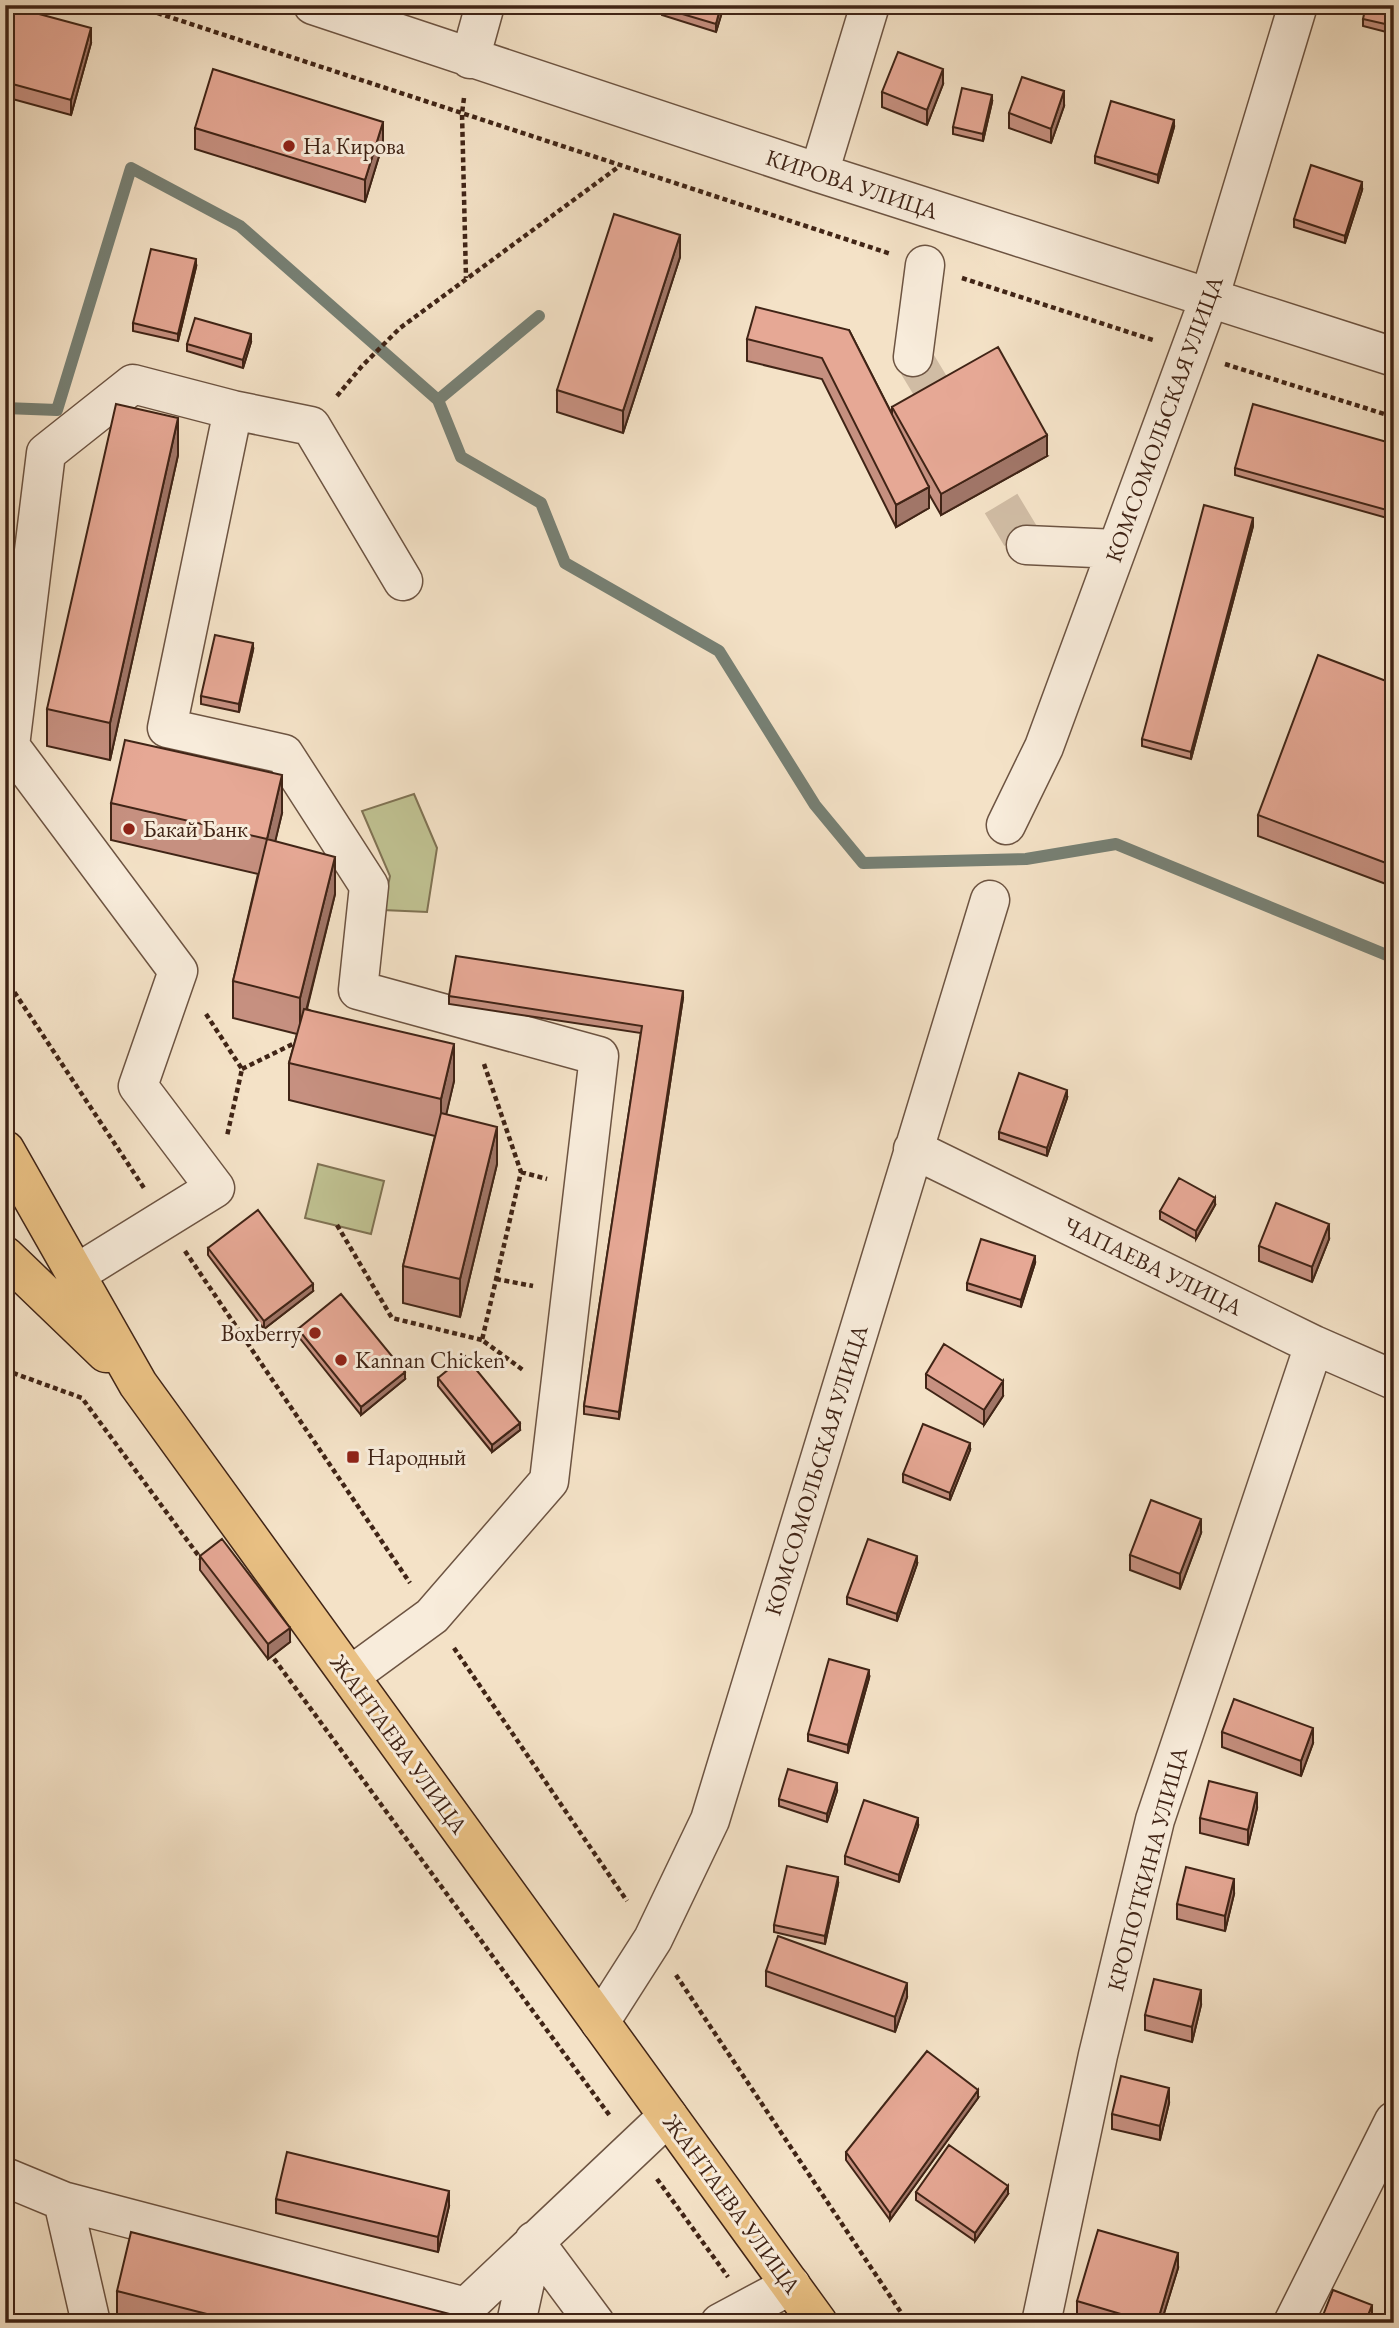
<svg xmlns="http://www.w3.org/2000/svg" width="1399" height="2328" viewBox="0 0 1399 2328" font-family="'EB Garamond',serif">
	<style>
		.green { fill: #c0c292; stroke: #807354; stroke-width: 2 }
		.lines { fill: none; stroke-linecap: round; stroke-linejoin: round }
		.stream { stroke: #778074; stroke-width: 12 }
		.minor-tunnel { stroke: #d0bca4; stroke-width: 38; stroke-dasharray: 38 19; stroke-linecap: butt }
		.minor-casing { stroke: #6d5442; stroke-width: 41 }
		.major-casing { stroke: #402416; stroke-width: 41 }
		.path { stroke: #402416; stroke-width: 4.5; stroke-dasharray: 5 3.5; stroke-linecap: butt }
		.minor { stroke: #f8ecdb; stroke-width: 38 }
		.major { stroke: #eac184; stroke-width: 38 }
		.wall { fill: #c69080; stroke: #402416; stroke-width: 2 }
		.shaded-wall { fill: #a17668; stroke: #402416; stroke-width: 2 }
		.building { fill: #e6a895; stroke: #402416; stroke-width: 2 }
		.poi-dot { fill: #8f2418; stroke: #f8ecdb; stroke-width: 2.5 }
		.labels { text-anchor: middle; dominant-baseline: central; stroke-width: 6; stroke-linejoin: round; paint-order: stroke }
		.poi-label { font-size: 23px; fill: #402416; stroke: #f8ecdb; text-anchor: start }
		.street-label { font-size: 23px; fill: #402416; stroke: #f8ecdb }
	</style>
	<rect width="100%" height="100%" fill="#f4e2c7"/>
	<filter id="stains"><feTurbulence type="fractalNoise" baseFrequency=".00286" numOctaves="4"/><feColorMatrix values="0 0 0 0 .2 0 0 0 0 .09 0 0 0 0 .02 0 0 0 .5 -.17"/></filter>
	<radialGradient id="worn" r=".72"><stop offset=".6" stop-color="#630" stop-opacity="0"/><stop offset="1" stop-color="#630" stop-opacity=".3"/></radialGradient>
	<!-- green -->
	<path class="green" d="M414 794 437 848 427 912 383 910 390 876 362 811Z
		M318 1164 384 1181 371 1234 305 1218Z"/>
	<g class="lines">
		<!-- stream -->
		<path class="stream" d="M438 400 539 316
			M5 408 57 410 131 168 240 226 438 400 461 457 541 503 565 563 719 651 815 805 863 863 1026 859 1116 844 1394 958"/>
		<!-- minor-tunnel -->
		<path class="minor-tunnel" d="M913 357 1026 545"/>
		<!-- minor casing -->
		<g class="minor-casing">
			<path id="minor" d="M313 5 819 173 1394 357
				M470 59 485 5
				M819 173 870 5
				M913 357 925 265
				M233 410 167 728 284 754 369 886 358 990 599 1056 549 1481 432 1616 350 1676
				M1026 545 1117 549
				M1006 825 1044 747 1209 299 1298 5
				M913 1149 1314 1345 1394 1380
				M76 1274 215 1188 138 1086 178 971 10 746 46 453 133 384 233 410 311 426 403 581
				M600 2022 653 1939 710 1820 990 900
				M5 2177 63 2201 466 2307 668 2116
				M63 2201 91 2323
				M534 2241 595 2323
				M516 2323 534 2241
				M720 2323 791 2285
				M1041 2323 1098 2055 1155 1820 1314 1345
				M1293 2323 1394 2121"/>
		</g>
		<!-- major casing -->
		<g class="major-casing">
			<path id="major" d="M5 1150 138 1384 818 2323
				M5 1256 106 1353"/>
		</g>
		<!-- path -->
		<path class="path" d="M133 5 891 254
			M464 98 462 113 466 278
			M962 278 1153 340
			M1225 364 1394 417
			M337 396 362 366 400 328 621 165
			M5 978 144 1188
			M206 1014 242 1069 227 1136
			M484 1064 521 1172 482 1340 523 1370
			M242 1069 299 1041
			M521 1172 547 1179
			M337 1225 392 1318 482 1340
			M185 1251 410 1583
			M496 1279 533 1286
			M5 1370 82 1398 204 1563
			M454 1648 627 1901
			M269 1652 610 2116
			M676 1975 908 2323
			M657 2179 728 2277"/>
		<!-- minor -->
		<use href="#minor" class="minor"/>
		<!-- major -->
		<use href="#major" class="major"/>
	</g>
	<!-- wall -->
	<path class="wall" d="M724 5 716 32 662 15V8Z
		M1394 5V34L1363 26V19Z
		M5 37 91 43 71 115 5 97Z
		M943 84 927 125 882 107V92Z
		M992 102 983 141 953 134V127Z
		M1064 106 1051 143 1009 128V113Z
		M1174 127 1158 183 1095 163V156Z
		M195 128 383 143 365 202 195 149Z
		M1362 190 1345 243 1294 227V219Z
		M680 257 623 433 557 412V390Z
		M196 267 178 341 133 331V323Z
		M849 330 892 414V407L1047 456 941 515 929 494V508L896 527 822 379 747 361V339Z
		M251 342 243 368 187 351V344Z
		M1394 444V520L1235 475V468Z
		M178 455 110 760 47 746V709Z
		M1253 526 1191 759 1142 746V739Z
		M253 650 239 712 201 704V696Z
		M1394 684V887L1258 836V815Z
		M111 803 282 813 275 841 335 894 307 1009 454 1081 446 1114 497 1164 460 1317 403 1303V1266L435 1136 289 1100V1063L297 1034 233 1018V981L258 874 111 840Z
		M449 996 683 998 619 1419 584 1414V1406L641 1033 449 1004Z
		M1067 1098 1047 1156 999 1139V1132Z
		M1215 1205 1196 1239 1160 1219V1211Z
		M1329 1239 1312 1282 1259 1261V1246Z
		M208 1248 313 1291 264 1329 208 1255Z
		M1035 1263 1021 1307 967 1290V1283Z
		M298 1329 405 1379 361 1415 298 1336Z
		M926 1374 1003 1396 984 1425 926 1388Z
		M438 1378 520 1430 492 1452 438 1386Z
		M970 1450 950 1500 903 1482V1474Z
		M1201 1533 1180 1589 1130 1570V1555Z
		M200 1556 290 1642 268 1659 200 1570Z
		M917 1564 897 1621 847 1604V1597Z
		M869 1678 848 1753 808 1741V1734Z
		M1222 1732 1313 1743 1301 1776 1222 1747Z
		M837 1791 827 1822 779 1806V1799Z
		M1257 1808 1248 1845 1200 1833V1818Z
		M918 1826 899 1882 845 1864V1856Z
		M838 1884 825 1944 774 1932V1925Z
		M1234 1894 1225 1931 1177 1919V1904Z
		M766 1971 907 1997 895 2032 766 1986Z
		M1201 2005 1192 2042 1145 2030V2015Z
		M978 2098 890 2220 846 2160V2152Z
		M1169 2103 1160 2140 1112 2129V2114Z
		M916 2192 1008 2194 975 2241 916 2200Z
		M276 2199 449 2206 438 2252 276 2213Z
		M1178 2268 1161 2323H1102L1077 2315V2301Z
		M117 2291 477 2323H133L117 2318Z"/>
	<!-- shaded-wall -->
	<path class="shaded-wall" d="M721 5 724 6 716 32V24Z
		M91 28V43L71 115V100Z
		M943 69V84L927 125V110Z
		M1064 91V106L1051 143V129Z
		M992 95V102L983 141V134Z
		M1174 120V127L1158 183V175Z
		M383 122V143L365 202V180Z
		M1362 182V190L1345 243V236Z
		M680 235V257L623 433V411Z
		M196 259V267L178 341V334Z
		M251 334V342L243 368V360Z
		M178 418V455L110 760V723Z
		M1047 435V456L941 515V494Z
		M929 487V508L896 527V505Z
		M1253 518V526L1191 759V752Z
		M253 643V650L239 712V704Z
		M282 775V813L267 876V839Z
		M335 857V894L300 1035V998Z
		M683 991V998L619 1419V1412Z
		M454 1044V1081L441 1137V1099Z
		M1067 1090V1098L1047 1156V1148Z
		M497 1127V1164L460 1317V1279Z
		M1215 1198V1205L1196 1239V1231Z
		M1329 1224V1239L1312 1282V1267Z
		M1035 1256V1263L1021 1307V1300Z
		M313 1284V1291L264 1329V1321Z
		M405 1372V1379L361 1415V1407Z
		M1003 1381V1396L984 1425V1410Z
		M520 1423V1430L492 1452V1445Z
		M970 1443V1450L950 1500V1493Z
		M1201 1519V1533L1180 1589V1574Z
		M917 1556V1564L897 1621V1614Z
		M290 1628V1642L268 1659V1644Z
		M869 1670V1678L848 1753V1745Z
		M1313 1728V1743L1301 1776V1761Z
		M837 1783V1791L827 1822V1814Z
		M1257 1793V1808L1248 1845V1830Z
		M918 1818V1826L899 1882V1875Z
		M838 1877V1884L825 1944V1936Z
		M1234 1879V1894L1225 1931V1916Z
		M907 1983V1997L895 2032V2017Z
		M1201 1990V2005L1192 2042V2027Z
		M1169 2088V2103L1160 2140V2126Z
		M978 2090V2098L890 2220V2213Z
		M1008 2186V2194L975 2241V2233Z
		M449 2191V2206L438 2252V2237Z
		M1178 2253V2268L1161 2323H1157Z
		M1372 2305V2320L1371 2323H1365Z"/>
	<!-- building -->
	<path class="building" d="M662 5H721L716 24 662 8Z
		M1366 5H1394V26L1363 19Z
		M13 7 91 28 71 100 5 82V37Z
		M898 52 943 69 927 110 882 92Z
		M213 69 383 122 365 180 195 128Z
		M1022 77 1064 91 1051 129 1009 113Z
		M962 88 992 95 983 134 953 127Z
		M1111 101 1174 120 1158 175 1095 156Z
		M1311 165 1362 182 1345 236 1294 219Z
		M614 214 680 235 623 411 557 390Z
		M151 249 196 259 178 334 133 323Z
		M756 307 849 330 929 487 896 505 822 358 747 339Z
		M195 318 251 334 243 360 187 344Z
		M998 347 1047 435 941 494 892 407Z
		M116 404 178 418 110 723 47 709Z
		M1253 404 1394 444V512L1235 468Z
		M1204 505 1253 518 1191 752 1142 739Z
		M215 635 253 643 239 704 201 696Z
		M1318 655 1394 684V866L1258 815Z
		M125 740 282 775 267 839 111 803Z
		M267 839 335 857 300 998 233 981Z
		M456 956 683 991 619 1412 584 1406 642 1026 449 996Z
		M304 1009 454 1044 441 1099 289 1063Z
		M1019 1073 1067 1090 1047 1148 999 1132Z
		M441 1113 497 1127 460 1279 403 1266Z
		M1179 1178 1215 1198 1196 1231 1160 1211Z
		M1276 1203 1329 1224 1312 1267 1259 1246Z
		M258 1210 313 1284 264 1321 208 1248Z
		M981 1239 1035 1256 1021 1300 967 1283Z
		M341 1294 405 1372 361 1407 298 1329Z
		M944 1344 1003 1381 984 1410 926 1374Z
		M465 1356 520 1423 492 1445 438 1378Z
		M923 1424 970 1443 950 1493 903 1474Z
		M1151 1500 1201 1519 1180 1574 1130 1555Z
		M222 1539 290 1628 268 1644 200 1556Z
		M868 1539 917 1556 897 1614 847 1597Z
		M829 1659 869 1670 848 1745 808 1734Z
		M1234 1699 1313 1728 1301 1761 1222 1732Z
		M788 1769 837 1783 827 1814 779 1799Z
		M1209 1781 1257 1793 1248 1830 1200 1818Z
		M864 1800 918 1818 899 1875 845 1856Z
		M787 1866 838 1877 825 1936 774 1925Z
		M1186 1867 1234 1879 1225 1916 1177 1904Z
		M778 1936 907 1983 895 2017 766 1971Z
		M1154 1979 1201 1990 1192 2027 1145 2015Z
		M927 2051 978 2090 890 2213 846 2152Z
		M1121 2076 1169 2088 1160 2126 1112 2114Z
		M949 2145 1008 2186 975 2233 916 2192Z
		M287 2152 449 2191 438 2237 276 2199Z
		M1098 2230 1178 2253 1157 2323H1151L1077 2301Z
		M131 2232 477 2321V2323H242L117 2291Z
		M1333 2290 1372 2305 1365 2323H1320Z"/>
	<!-- markers -->
	<g class="poi-dot">
		<circle cx="289" cy="146" r="7"/>
		<circle cx="129" cy="829" r="7"/>
		<circle cx="315" cy="1333" r="7"/>
		<circle cx="341" cy="1360" r="7"/>
		<rect x="346" y="1450" width="14" height="14" rx="3.5"/>
	</g>
	<g class="labels">
		<!-- poi labels -->
		<g class="poi-label">
			<text x="303" y="146">На Кирова</text>
			<text x="143" y="829">Бакай Банк</text>
			<text x="301" y="1333" text-anchor="end">Boxberry</text>
			<text x="355" y="1360">Kannan Chicken</text>
			<text x="367" y="1457">Народный</text>
		</g>
		<!-- street labels -->
		<g class="street-label">
			<text transform="translate(852 184) rotate(18)">КИРОВА УЛИЦА</text>
			<text transform="translate(1164 419) rotate(-70)">КОМСОМОЛЬСКАЯ УЛИЦА</text>
			<text transform="translate(1153 1266) rotate(26)">ЧАПАЕВА УЛИЦА</text>
			<text transform="translate(816 1470) rotate(-73)">КОМСОМОЛЬСКАЯ УЛИЦА</text>
			<text transform="translate(399 1744) rotate(54)">ЖАНТАЕВА УЛИЦА</text>
			<text transform="translate(1147 1869) rotate(-75)">КРОПОТКИНА УЛИЦА</text>
			<text transform="translate(732 2204) rotate(54)">ЖАНТАЕВА УЛИЦА</text>
		</g>
	</g>
	<!-- margin -->
	<rect width="1399" height="2328" fill="none" stroke="#f4e2c7" stroke-width="28"/>
	<rect x="7" y="7" width="1385" height="2314" fill="none" stroke="#402416" stroke-width="3.5"/>
	<rect x="14" y="14" width="1371" height="2300" fill="none" stroke="#402416" stroke-width="2"/>
	<rect width="100%" height="100%" filter="url(#stains)"/>
	<rect width="100%" height="100%" fill="url(#worn)"/>
</svg>
